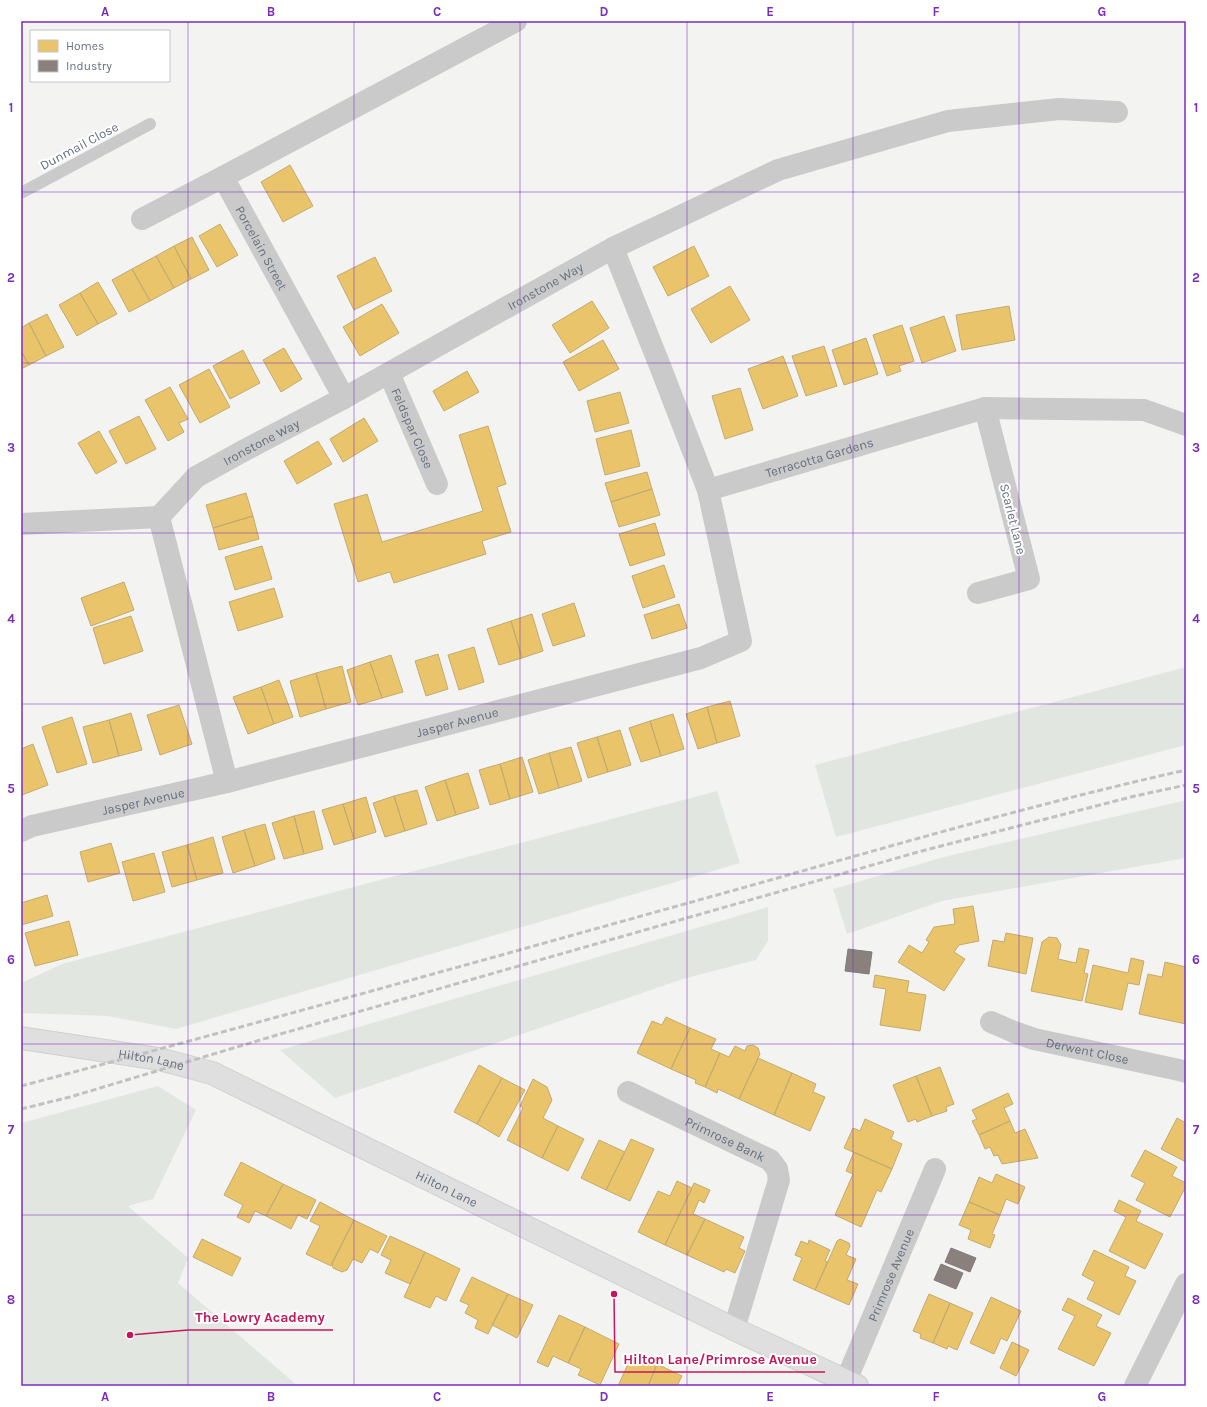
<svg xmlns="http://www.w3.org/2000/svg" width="1207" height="1407" viewBox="0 0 1207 1407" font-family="Karla,sans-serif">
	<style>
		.green { fill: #e2e6e1 }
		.homes { fill: #e9c46a; stroke: #c2ab70 }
		.industry { fill: #8a817c; stroke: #807c7d }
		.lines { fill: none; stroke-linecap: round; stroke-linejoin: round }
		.secondary-casing { stroke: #cfd0d0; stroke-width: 24 }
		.lane { stroke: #cacacb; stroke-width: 12 }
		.street { stroke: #cacacb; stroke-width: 22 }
		.secondary { stroke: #dfdfdf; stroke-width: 22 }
		.rail { stroke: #c0c1c2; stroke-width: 3; stroke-dasharray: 6 3; stroke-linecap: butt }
		.grid { fill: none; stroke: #7b2cbf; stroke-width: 1; stroke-opacity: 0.55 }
		.labels { text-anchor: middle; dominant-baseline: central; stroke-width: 4; stroke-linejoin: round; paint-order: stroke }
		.street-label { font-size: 13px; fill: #67707f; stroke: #fff }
		.leader { fill: none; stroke: #c2185b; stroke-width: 1.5 }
		.callout-dot { fill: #c2185b; stroke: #fff; stroke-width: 1.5 }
		.callout-label { font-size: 14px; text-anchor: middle; font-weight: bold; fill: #c2185b; stroke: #fff; stroke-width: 4; stroke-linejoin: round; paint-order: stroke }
		.neatline { fill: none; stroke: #7b2cbf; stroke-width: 1.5 }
		.grid-label { font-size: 13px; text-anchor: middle; font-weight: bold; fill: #7b2cbf }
	</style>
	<rect width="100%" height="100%" fill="#f3f4f2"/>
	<!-- green -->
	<path class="green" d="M1186 667V745L836 837 815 765Z
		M717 791 740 863 176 1029 107 1016 21 1013V983L62 964Z
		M1186 800V858L942 901 847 934 833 889 944 857Z
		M768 907V941L756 960 683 979 335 1098 280 1050Z
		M158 1086 196 1110 153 1199 128 1206 188 1258 178 1283 298 1386H21V1123Z"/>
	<!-- homes -->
	<path class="homes" d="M290 165 313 206 283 222 261 182Z
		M220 224 238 255 217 267 199 236Z
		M192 237 209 270 191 279 174 246Z
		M174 246 191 279 174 288 156 256Z
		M694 246 709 276 668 296 653 267Z
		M156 256 174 288 150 301 132 269Z
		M375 257 392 291 354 310 337 276Z
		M132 269 150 301 129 312 112 280Z
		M98 282 117 314 98 324 80 293Z
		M730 286 750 320 711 343 691 309Z
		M80 293 98 324 77 336 59 305Z
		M592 301 609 328 570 353 552 325Z
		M382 304 399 333 360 356 343 327Z
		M1009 306 1015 340 962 350 956 315Z
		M47 314 64 347 46 356 29 323Z
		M944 316 956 351 922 363 910 328Z
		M29 323 46 356 29 365 21 351V328Z
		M902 325 914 361 899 366 901 371 887 376 873 335Z
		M866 338 878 374 844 385 832 350Z
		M603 340 619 369 579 391 563 362Z
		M824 346 837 386 806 396 792 356Z
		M284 348 302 379 281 392 263 360Z
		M243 350 260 383 230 399 213 366Z
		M21 351 29 365 21 369Z
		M783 356 798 396 763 409 748 369Z
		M209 369 230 407 200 423 179 385Z
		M467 371 479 392 444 411 433 391Z
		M170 387 188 419 179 423 184 432 168 441 145 400Z
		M740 388 753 430 725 439 712 396Z
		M620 392 629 423 595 432 587 401Z
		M139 416 156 449 126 464 109 431Z
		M364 418 378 441 343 462 330 439Z
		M488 426 506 484 497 487 511 532 482 541 486 554 394 583 390 572 358 582 334 504 367 494 382 542 483 511 459 435Z
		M631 430 640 466 605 475 596 439Z
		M99 431 117 462 96 474 78 443Z
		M318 441 332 464 297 484 284 461Z
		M647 472 652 489 611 502 605 483Z
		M652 489 660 515 619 527 611 502Z
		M246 493 253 516 213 528 206 505Z
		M253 516 259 539 219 550 213 528Z
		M655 523 665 555 630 566 619 534Z
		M262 546 272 579 235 590 225 557Z
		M664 565 675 597 643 608 632 576Z
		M124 582 134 610 91 626 81 598Z
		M274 588 283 617 238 631 229 602Z
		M574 603 585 636 553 646 542 614Z
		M679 604 687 628 652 639 644 615Z
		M532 614 543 651 522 658 511 621Z
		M131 616 143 651 104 664 93 628Z
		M511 621 522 658 499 665 487 629Z
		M474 647 484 682 459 690 448 655Z
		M438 654 448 689 426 696 415 661Z
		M391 655 403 692 382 698 370 662Z
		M370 662 382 698 358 705 347 670Z
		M342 666 351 702 326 709 316 673Z
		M316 673 326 709 300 717 290 681Z
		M279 680 293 717 274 724 261 687Z
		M261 687 274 724 248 734 233 697Z
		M730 701 740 736 717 743 707 707Z
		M179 705 192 744 160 755 147 715Z
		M707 707 717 743 698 749 686 714Z
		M131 713 142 750 119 756 109 720Z
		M673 714 684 749 661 756 650 721Z
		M72 717 87 764 57 773 42 727Z
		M109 720 119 756 93 763 83 727Z
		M650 721 661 756 641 762 629 728Z
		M620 730 631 765 608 772 597 737Z
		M597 737 608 772 588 778 577 743Z
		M33 744 48 785 22 795 21 792V749Z
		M571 747 582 781 559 788 549 753Z
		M549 753 559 788 539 794 528 760Z
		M522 757 533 792 510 799 500 764Z
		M500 764 510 799 490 805 479 770Z
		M468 773 479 808 456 815 445 780Z
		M445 780 456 815 437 821 425 787Z
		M417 790 427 824 405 831 394 796Z
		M394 796 405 831 385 837 373 803Z
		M366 797 376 832 354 839 343 804Z
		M343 804 354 839 334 845 322 810Z
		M314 811 323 849 304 854 294 816Z
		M294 816 304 854 284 859 272 823Z
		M265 824 275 859 255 866 244 830Z
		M244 830 255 866 233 873 222 837Z
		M213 837 223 873 197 880 187 845Z
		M111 843 120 873 88 882 80 852Z
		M187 845 197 880 172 887 162 852Z
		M154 853 165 892 133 901 122 862Z
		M47 895 53 916 21 925V903Z
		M973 906 979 941 959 945 954 952 965 959 944 991 898 962 909 945 922 953 929 942 926 940 934 927 955 924 953 909Z
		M69 921 78 955 35 966 25 933Z
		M1006 933 1033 938 1026 974 988 966 993 940 1004 942Z
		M1049 937 1057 938 1061 945 1058 959 1076 963 1079 948 1089 950 1084 973 1088 974 1082 1001 1031 991 1042 942Z
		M1131 958 1144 961 1139 985 1128 983 1122 1010 1085 1002 1093 965 1128 973Z
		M1165 962 1186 967V1024L1139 1014 1148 974 1162 977Z
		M875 975 909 981 907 992 926 995 920 1031 880 1025 886 989 873 987Z
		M666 1017 690 1028 671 1069 637 1053 652 1021 662 1025Z
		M690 1028 716 1039 711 1049 720 1053 705 1087 695 1083 696 1080 671 1069Z
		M753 1045 758 1048 760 1054 739 1099 718 1089 717 1093 705 1087 720 1053 729 1057 735 1046 745 1051 747 1046Z
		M758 1058 792 1073 774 1115 739 1099Z
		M479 1065 502 1078 477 1124 454 1112Z
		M940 1067 954 1104 946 1107 947 1111 932 1116 916 1076Z
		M792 1073 816 1084 813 1092 825 1097 810 1131 774 1115Z
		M916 1076 932 1116 917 1122 916 1119 908 1122 893 1085Z
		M502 1078 525 1090 499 1137 477 1124Z
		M533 1079 547 1087 552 1100 543 1118 558 1126 542 1158 507 1140 523 1108 520 1106Z
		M1008 1093 1013 1104 1004 1108 1010 1121 979 1135 972 1121 977 1119 972 1110Z
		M1177 1118 1186 1123V1162L1161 1149Z
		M865 1119 894 1132 891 1139 902 1144 892 1169 844 1148 853 1128 860 1131Z
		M1010 1121 1015 1133 1025 1129 1038 1158 1002 1164 998 1155 994 1156 990 1147 985 1149 979 1135Z
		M558 1126 584 1139 568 1171 542 1158Z
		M631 1139 654 1149 630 1201 606 1190Z
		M599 1140 625 1152 606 1190 581 1178Z
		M1145 1150 1177 1167 1172 1176 1186 1183V1186L1170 1217 1136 1200 1145 1183 1131 1176Z
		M854 1152 892 1169 881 1192 877 1190 861 1227 835 1215 853 1174 846 1171Z
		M241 1162 283 1184 266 1216 255 1211 249 1223 237 1217 243 1205 224 1195Z
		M996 1174 1025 1187 1018 1204 1006 1199 1000 1215 969 1202 979 1177 992 1183Z
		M677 1181 692 1188 665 1245 638 1232 658 1191 670 1196Z
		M694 1183 710 1190 704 1203 699 1200 693 1214 705 1219 687 1255 665 1245Z
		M283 1184 316 1200 307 1219 298 1215 291 1229 266 1216Z
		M1119 1200 1141 1211 1136 1221 1163 1234 1145 1269 1109 1251 1126 1217 1114 1211Z
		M320 1202 354 1220 331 1266 306 1254 320 1226 310 1221Z
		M969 1202 1000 1215 992 1234 995 1235 990 1248 968 1239 971 1230 959 1225Z
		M705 1219 744 1237 739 1248 745 1251 735 1273 726 1269 724 1272 687 1255Z
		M354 1220 387 1236 378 1253 370 1249 362 1263 353 1259 347 1270 342 1272 333 1268 332 1263Z
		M390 1236 425 1252 410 1284 385 1273 391 1260 381 1255Z
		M202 1239 241 1258 232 1276 193 1257Z
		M840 1239 849 1243 850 1246 846 1255 856 1259 847 1280 858 1284 849 1305 815 1290 837 1241Z
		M809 1240 830 1250 825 1261 828 1262 815 1290 793 1280 802 1258 795 1255 801 1241 808 1244Z
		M1094 1250 1129 1267 1125 1276 1136 1281 1119 1315 1087 1299 1095 1282 1082 1275Z
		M425 1252 460 1269 446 1301 436 1296 430 1308 404 1297Z
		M472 1277 508 1294 488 1334 475 1328 478 1320 465 1313 469 1305 460 1301Z
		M508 1294 533 1305 517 1338 492 1325Z
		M929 1294 950 1303 933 1343 920 1338 921 1334 913 1331Z
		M991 1297 1021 1311 1007 1341 1001 1338 994 1354 970 1343Z
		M1068 1298 1102 1315 1096 1326 1111 1333 1094 1366 1058 1349 1075 1316 1062 1310Z
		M950 1303 973 1313 957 1350 948 1346 947 1349 933 1343Z
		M559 1315 585 1327 568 1363 553 1356 548 1367 537 1362Z
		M585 1327 619 1344 600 1385 578 1375 581 1369 568 1363Z
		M1012 1342 1029 1350 1016 1376 1000 1368Z
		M633 1353 657 1364 648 1386H618Z
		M657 1364 682 1376 677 1386H648Z"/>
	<!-- industry -->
	<path class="industry" d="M848 949 872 952 869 974 845 971Z
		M951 1248 976 1258 970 1272 945 1262Z
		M941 1264 963 1273 956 1289 934 1280Z"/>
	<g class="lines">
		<!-- secondary casing -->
		<g class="secondary-casing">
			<g id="secondary">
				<path id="s9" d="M21 1038 159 1059 212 1073 734 1329 857 1386"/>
			</g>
		</g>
		<!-- lane -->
		<path class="lane" d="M21 193 150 124"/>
		<!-- street -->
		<g class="street">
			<path d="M223 177 516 21"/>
			<path id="s1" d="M142 219 223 177 344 398"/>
			<path id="s2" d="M613 248 660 366 708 490 985 408 1144 410 1186 425"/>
			<path id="s3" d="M389 373 437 484"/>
			<path d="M21 524 159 517"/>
			<path d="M978 593 1029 579 985 408"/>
			<path id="s4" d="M227 782 159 517 196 477 245 450 344 398 613 248 778 170 948 121 1059 109 1117 112"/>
			<path id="s5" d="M21 831 32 826 227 782 701 658 741 641 708 490"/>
			<path id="s6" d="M991 1022 1014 1032 1034 1039 1179 1070 1186 1072"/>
			<path id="s7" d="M628 1092 770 1160 777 1169 779 1180 734 1329"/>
			<path id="s8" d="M846 1381 935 1169"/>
			<path d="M1135 1386 1186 1284"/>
		</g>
		<!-- secondary -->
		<use href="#secondary" class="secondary"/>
		<!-- rail -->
		<path class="rail" d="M21 1086C260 1023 497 956 735 890 884 848 1034 804 1186 770
			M21 1109 70 1097 277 1035 918 852 1135 796 1186 785"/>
	</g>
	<!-- grid -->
	<path class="grid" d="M188 21V1386M354 21V1386M520 21V1386M687 21V1386M853 21V1386M1019 21V1386M21 192H1186M21 363H1186M21 533H1186M21 704H1186M21 874H1186M21 1044H1186M21 1215H1186"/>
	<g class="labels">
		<!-- street labels -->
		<g class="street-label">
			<text transform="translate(79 146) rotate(-28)">Dunmail Close</text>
			<text stroke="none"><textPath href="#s1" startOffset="172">Porcelain Street</textPath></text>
			<text stroke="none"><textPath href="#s4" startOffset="726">Ironstone Way</textPath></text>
			<text stroke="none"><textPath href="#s3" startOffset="60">Feldspar Close</textPath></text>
			<text stroke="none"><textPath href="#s4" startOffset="402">Ironstone Way</textPath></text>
			<text stroke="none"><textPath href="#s2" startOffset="376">Terracotta Gardens</textPath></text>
			<text transform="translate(1013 519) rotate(76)">Scarlet Lane</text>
			<text stroke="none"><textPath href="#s5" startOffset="450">Jasper Avenue</textPath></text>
			<text stroke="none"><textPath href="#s5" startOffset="126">Jasper Avenue</textPath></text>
			<text stroke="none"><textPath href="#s6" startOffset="101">Derwent Close</textPath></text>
			<text stroke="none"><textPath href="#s9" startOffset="132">Hilton Lane</textPath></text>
			<text stroke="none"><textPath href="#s7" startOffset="108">Primrose Bank</textPath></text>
			<text stroke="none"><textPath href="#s9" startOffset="456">Hilton Lane</textPath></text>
			<text stroke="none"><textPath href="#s8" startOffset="115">Primrose Avenue</textPath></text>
		</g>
	</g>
	<!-- callouts -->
	<path class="leader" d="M130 1335L188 1330H333M614 1294L615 1372H825"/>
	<g class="callout-dot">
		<circle cx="130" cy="1335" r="4"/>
		<circle cx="614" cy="1294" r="4"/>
	</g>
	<g class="callout-label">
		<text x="260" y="1322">The Lowry Academy</text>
		<text x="720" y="1364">Hilton Lane/Primrose Avenue</text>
	</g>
	<!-- border -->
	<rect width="1207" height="1407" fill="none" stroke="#ffffff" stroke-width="44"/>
	<!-- legend -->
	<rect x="30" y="30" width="140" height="52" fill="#ffffff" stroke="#c2c6cc"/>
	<rect x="38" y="40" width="20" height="12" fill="#e9c46a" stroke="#c2c6cc"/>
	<text x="66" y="50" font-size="12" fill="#67707f">Homes</text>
	<rect x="38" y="60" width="20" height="12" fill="#8a817c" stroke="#c2c6cc"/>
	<text x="66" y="70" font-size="12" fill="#67707f">Industry</text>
	<rect x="22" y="22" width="1163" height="1363" class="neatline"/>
	<g class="grid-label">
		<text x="105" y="16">A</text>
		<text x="271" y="16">B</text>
		<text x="437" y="16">C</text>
		<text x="604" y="16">D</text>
		<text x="770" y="16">E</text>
		<text x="936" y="16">F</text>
		<text x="1102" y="16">G</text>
		<text x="11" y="112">1</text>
		<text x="1196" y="112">1</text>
		<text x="11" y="282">2</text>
		<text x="1196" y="282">2</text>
		<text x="11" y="452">3</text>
		<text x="1196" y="452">3</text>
		<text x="11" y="623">4</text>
		<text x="1196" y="623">4</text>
		<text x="11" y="793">5</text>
		<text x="1196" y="793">5</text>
		<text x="11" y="964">6</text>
		<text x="1196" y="964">6</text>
		<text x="11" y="1134">7</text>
		<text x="1196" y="1134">7</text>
		<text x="11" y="1304">8</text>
		<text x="1196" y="1304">8</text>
		<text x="105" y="1401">A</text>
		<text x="271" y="1401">B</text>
		<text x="437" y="1401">C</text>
		<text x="604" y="1401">D</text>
		<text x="770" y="1401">E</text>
		<text x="936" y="1401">F</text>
		<text x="1102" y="1401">G</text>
	</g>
</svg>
